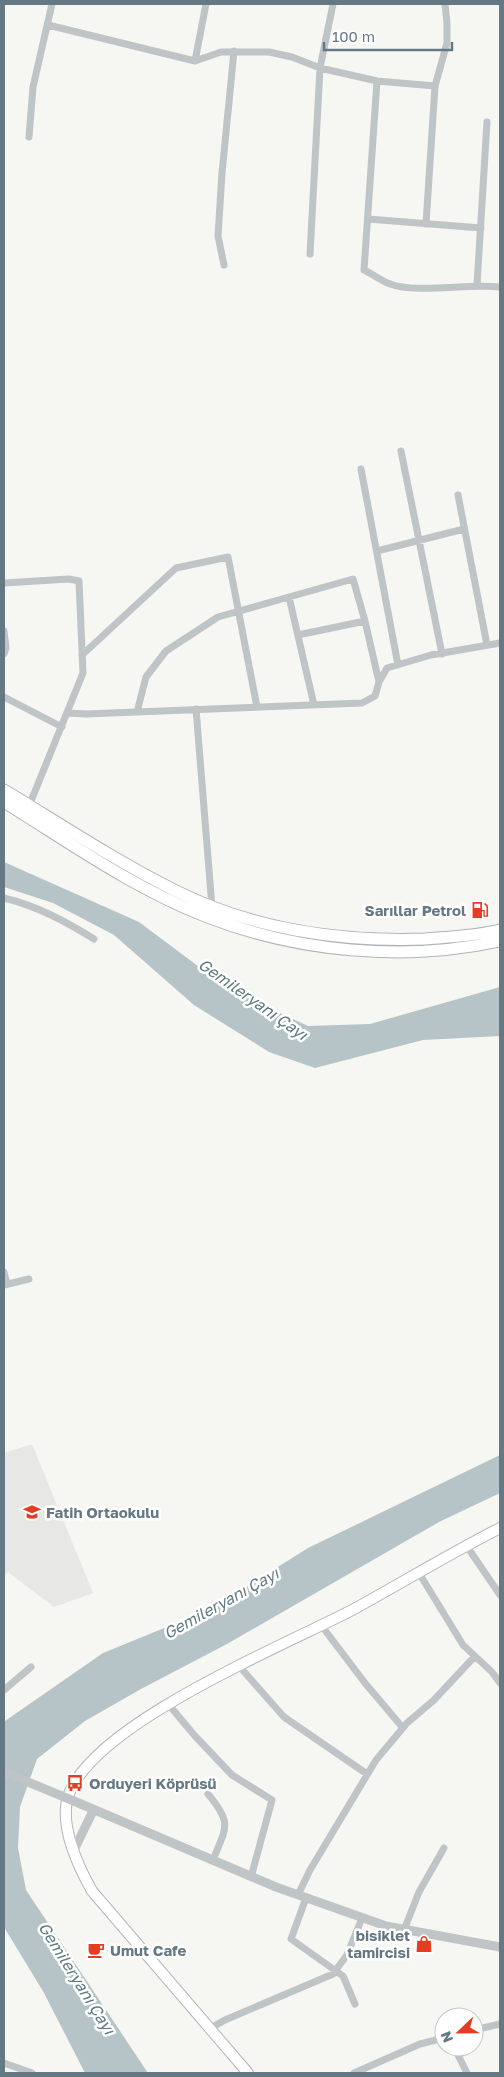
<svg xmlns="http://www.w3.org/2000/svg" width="504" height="2077" viewBox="0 0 504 2077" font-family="'Golos Text',sans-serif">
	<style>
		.built { fill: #e7e7e6 }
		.water { fill: #b6c4c7 }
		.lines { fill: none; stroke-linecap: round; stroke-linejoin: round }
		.primary-casing { stroke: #b0b6b9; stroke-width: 12 }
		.trunk-casing { stroke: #b0b5b8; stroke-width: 13 }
		.minor { stroke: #bfc4c7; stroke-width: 7 }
		.tertiary { stroke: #bfc4c7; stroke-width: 9 }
		.primary { stroke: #fff; stroke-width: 10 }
		.trunk { stroke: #fff; stroke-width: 11 }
		.tertiary-bridge { stroke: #bfc4c7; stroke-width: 9 }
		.labels { text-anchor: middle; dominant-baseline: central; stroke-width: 5; stroke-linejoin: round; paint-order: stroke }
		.poi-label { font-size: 15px; font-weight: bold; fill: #657984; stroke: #fff; text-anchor: start }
		.water-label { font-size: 16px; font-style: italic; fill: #607b81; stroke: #fff }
	</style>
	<rect width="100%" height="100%" fill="#f6f6f3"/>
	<!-- built -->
	<path class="built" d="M32 1444 93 1593 54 1607 8 1572 4 1575V1453Z"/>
	<!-- water -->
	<path class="water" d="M4 862 139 922 230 990 308 1026 370 1024 500 987V1036L423 1040 315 1068 269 1052 194 1005 114 935 53 903 4 887Z
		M500 1455V1493L439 1522 227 1644 141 1689 85 1721 37 1759 20 1807 18 1848 26 1890 148 2073H85L44 1993 4 1927 5 1721 103 1653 211 1609 308 1548Z"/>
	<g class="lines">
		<!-- primary casing -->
		<g class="primary-casing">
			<path id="primary" d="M248 2073 92 1891C78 1866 58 1823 69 1794 96 1722 286 1645 354 1609 403 1582 451 1553 500 1528"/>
		</g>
		<!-- trunk casing -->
		<g class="trunk-casing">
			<path id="trunk" d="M4 790C60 824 116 861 174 890 251 929 340 942 425 939 450 937 476 936 500 930
				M4 802C69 842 133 888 205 916 297 952 404 962 500 941"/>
		</g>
		<!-- minor -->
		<path class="minor" d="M48 25 195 61 221 52H269L292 57 320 68 377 81 435 86
			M195 61 206 4
			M29 137 33 87 52 4
			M368 219 481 228
			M426 224 435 86 447 43V23L445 4
			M310 254 320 68 333 4
			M224 265 218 236 222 173 234 51
			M364 270 377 81
			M366 271C374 275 382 281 390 284 417 294 469 283 500 287
			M477 285 487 122
			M401 451 442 654
			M361 469 398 665
			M458 495 487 645
			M377 551 464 529
			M4 583 69 579 79 581 83 673 29 806
			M289 597 353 579 365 621
			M4 631 6 648 4 654
			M298 635 365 621 379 682
			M82 655 176 568 228 557 257 707
			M4 697 62 727
			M196 709 212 907
			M137 712 146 677 166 651 218 617 289 597 314 705
			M67 713 86 714 362 703 375 696 379 682 387 668 431 655 500 643
			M4 898C37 906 65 921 94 939
			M4 1272 7 1284
			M4 1285 29 1279
			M466 1545 500 1595
			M419 1573 463 1645 492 1672 500 1683
			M321 1625 365 1683 403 1728
			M239 1666 284 1717 367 1774
			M4 1690 31 1667
			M169 1705 195 1736 232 1775 272 1800 251 1877
			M208 1794C233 1824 226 1827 213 1860
			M298 1895 310 1870 376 1760 407 1723 434 1700 475 1656
			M306 1898 291 1939 343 1976 355 2004
			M404 1930 419 1892 444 1848
			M209 2029 225 2020 333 1974 347 1955 362 1918
			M474 2030 500 2024
			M454 2047 467 2073
			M4 2063 32 2073
			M354 2073 420 2044 444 2038"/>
		<!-- tertiary -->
		<path class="tertiary" d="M81 1804 276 1887 386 1926 500 1947
			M74 1850 93 1811"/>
		<!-- primary -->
		<use href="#primary" class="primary"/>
		<!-- trunk -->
		<use href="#trunk" class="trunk"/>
		<!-- tertiary-bridge -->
		<path class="tertiary-bridge" d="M4 1772 81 1804"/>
	</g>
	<!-- icons -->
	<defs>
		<g id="fuel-bare" transform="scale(1.35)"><path d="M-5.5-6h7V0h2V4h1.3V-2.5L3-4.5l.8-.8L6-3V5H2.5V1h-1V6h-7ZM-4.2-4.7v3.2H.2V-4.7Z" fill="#e53d24" stroke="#fff" stroke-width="2.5" paint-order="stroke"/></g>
		<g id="school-bare" transform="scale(1.35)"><path d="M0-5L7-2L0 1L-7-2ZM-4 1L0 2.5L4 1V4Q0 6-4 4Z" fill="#e53d24" stroke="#fff" stroke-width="2.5" paint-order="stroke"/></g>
		<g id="bus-bare" transform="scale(1.35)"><path d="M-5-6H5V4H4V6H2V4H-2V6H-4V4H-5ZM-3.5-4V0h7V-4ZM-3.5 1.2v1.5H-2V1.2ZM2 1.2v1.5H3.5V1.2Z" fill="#e53d24" stroke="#fff" stroke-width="2.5" paint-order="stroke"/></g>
		<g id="shop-bare" transform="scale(1.35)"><path d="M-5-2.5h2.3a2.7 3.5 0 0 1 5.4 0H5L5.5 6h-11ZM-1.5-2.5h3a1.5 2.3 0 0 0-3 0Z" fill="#e53d24" stroke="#fff" stroke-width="2.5" paint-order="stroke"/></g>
		<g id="cafe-bare" transform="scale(1.35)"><path d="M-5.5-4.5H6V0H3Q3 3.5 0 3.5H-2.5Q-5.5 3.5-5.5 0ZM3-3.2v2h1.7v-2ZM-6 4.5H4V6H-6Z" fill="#e53d24" stroke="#fff" stroke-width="2.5" paint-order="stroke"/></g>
	</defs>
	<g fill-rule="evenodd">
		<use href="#fuel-bare" x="480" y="910"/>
		<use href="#school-bare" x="32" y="1512"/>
		<use href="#bus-bare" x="75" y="1783"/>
		<use href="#shop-bare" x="424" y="1944"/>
		<use href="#cafe-bare" x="96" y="1950"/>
	</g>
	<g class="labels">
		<!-- poi labels -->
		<g class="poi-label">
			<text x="466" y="910" text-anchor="end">Sarıllar Petrol</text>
			<text x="46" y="1512">Fatih Ortaokulu</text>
			<text x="89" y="1783">Orduyeri Köprüsü</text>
			<text x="410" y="1935" text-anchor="end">bisiklet<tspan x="410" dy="17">tamircisi</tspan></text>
			<text x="110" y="1950">Umut Cafe</text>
		</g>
		<!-- water labels -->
		<g class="water-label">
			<text transform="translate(253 999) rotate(35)">Gemileryanı Çayı</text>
			<text transform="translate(221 1603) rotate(-29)">Gemileryanı Çayı</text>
			<text transform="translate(77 1978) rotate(58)">Gemileryanı Çayı</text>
		</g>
	</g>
	<!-- border -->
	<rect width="504" height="2077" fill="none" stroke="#657984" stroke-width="10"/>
	<!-- north arrow -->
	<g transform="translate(459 2032) rotate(248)"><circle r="24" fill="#ffffff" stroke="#c1c9ce"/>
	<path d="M0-4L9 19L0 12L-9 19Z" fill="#e53d24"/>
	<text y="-8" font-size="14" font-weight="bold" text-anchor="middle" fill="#657984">N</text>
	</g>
	<!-- scale -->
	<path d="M324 42v8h128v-8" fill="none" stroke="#657984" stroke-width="2.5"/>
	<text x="332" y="42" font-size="15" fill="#657984" stroke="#ffffff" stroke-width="4" paint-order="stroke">100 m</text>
</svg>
